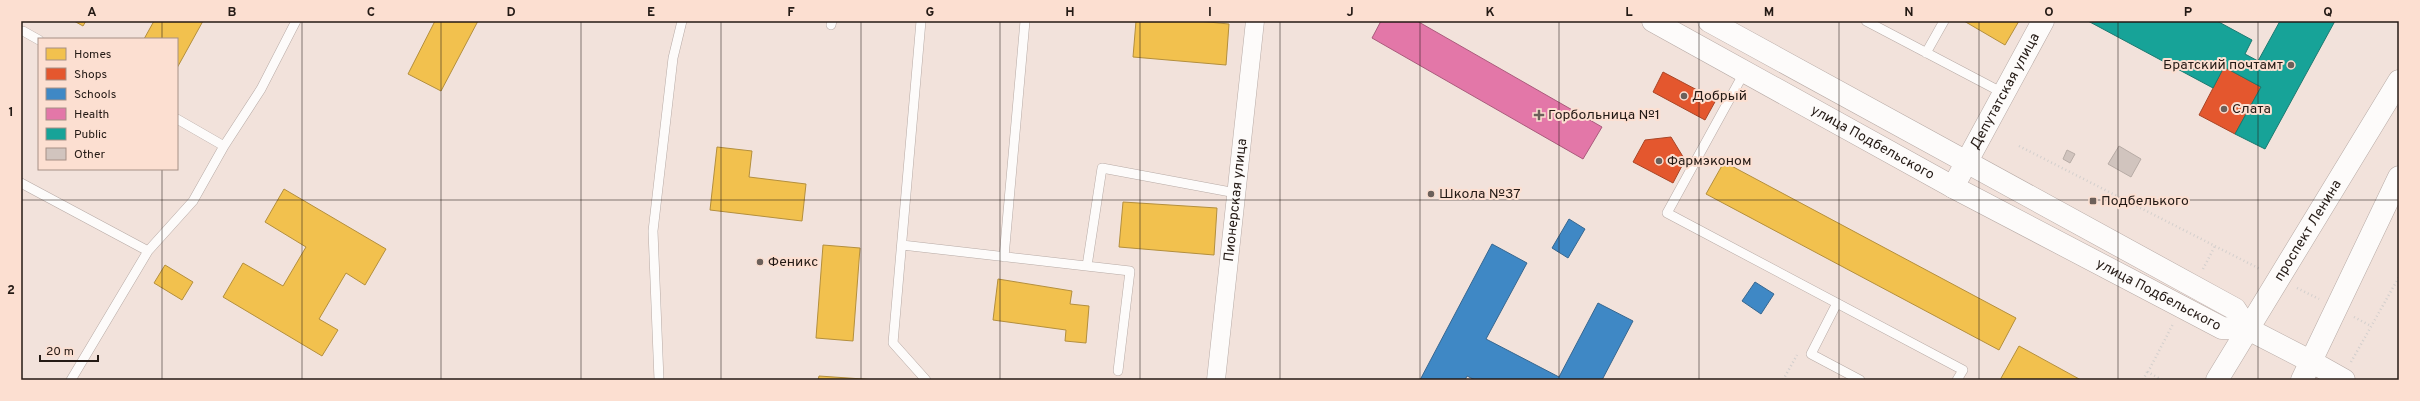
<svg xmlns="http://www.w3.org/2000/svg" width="2420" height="401" viewBox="0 0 2420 401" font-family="Overpass,sans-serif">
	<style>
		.homes { fill: #f2c14e; stroke: #b48f3d }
		.shops { fill: #e4572e; stroke: #aa4526 }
		.schools { fill: #3f88c5; stroke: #376790 }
		.health { fill: #e377a8; stroke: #aa5b7c }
		.public { fill: #17a398; stroke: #1b7a71 }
		.building { fill: #d1c4be; stroke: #b8aca6 }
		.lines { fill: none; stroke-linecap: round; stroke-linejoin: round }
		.service-casing { stroke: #b7aaa5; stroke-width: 10 }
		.minor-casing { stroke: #b7aaa5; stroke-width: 19 }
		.tertiary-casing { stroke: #b7aaa5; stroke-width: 23 }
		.secondary-casing { stroke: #b7aaa5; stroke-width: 23 }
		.path { stroke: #d3cfcd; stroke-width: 2.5; stroke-dasharray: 1 3; stroke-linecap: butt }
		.service { stroke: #fdfbfa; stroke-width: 9 }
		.minor { stroke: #fdfbfa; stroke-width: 18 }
		.tertiary { stroke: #fdfbfa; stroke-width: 22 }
		.secondary { stroke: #fdfbfa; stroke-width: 22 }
		.grid { fill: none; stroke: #241a15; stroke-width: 1; stroke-opacity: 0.55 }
		.poi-dot { fill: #6c605a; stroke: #fcdfd1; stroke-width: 1.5 }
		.labels { text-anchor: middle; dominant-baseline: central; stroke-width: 4; stroke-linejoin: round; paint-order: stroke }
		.poi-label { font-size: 14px; fill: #241a15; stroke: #fcdfd1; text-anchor: start }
		.street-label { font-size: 14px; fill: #241a15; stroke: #fcdfd1 }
		.neatline { fill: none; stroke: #241a15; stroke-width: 1.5 }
		.grid-label { font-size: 13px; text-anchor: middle; font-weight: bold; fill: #241a15 }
	</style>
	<rect width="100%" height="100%" fill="#f2e2db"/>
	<!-- homes -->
	<path class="homes" d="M74 21H86L83 26Z
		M154 21H203L177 68V39H144Z
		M435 21H478L441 91 408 74Z
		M1136 21H1198L1229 24 1226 65 1133 57Z
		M1964 21H2019L2005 45Z
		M717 147 752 151 749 177 806 184 802 221 710 210Z
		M1724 162 2016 318 1999 350 1706 194Z
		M284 189 386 249 365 285 346 273 319 319 338 330 322 356 223 297 243 263 283 286 306 247 265 222Z
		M1123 202 1217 208 1214 255 1119 247Z
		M823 245 860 248 853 341 816 338Z
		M165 265 193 282 182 300 154 283Z
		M998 279 1072 291 1070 304 1089 306 1086 343 1065 341 1066 330 993 320Z
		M2019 346 2081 380H2000Z
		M819 376 877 380H818Z"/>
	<!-- shops -->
	<path class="shops" d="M2224 67 2261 87 2235 134 2199 115Z
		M1663 72 1716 100 1705 120 1653 92Z
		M1671 137 1685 160 1673 183 1633 162 1645 140Z"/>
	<!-- schools -->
	<path class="schools" d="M1569 219 1585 229 1568 258 1552 248Z
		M1492 244 1527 263 1486 339 1559 377 1598 303 1633 321 1602 380H1475L1467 376 1465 380H1420Z
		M1755 282 1774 294 1761 314 1742 301Z"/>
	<!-- health -->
	<path class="health" d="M1381 21H1417L1602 127 1583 159 1372 38Z"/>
	<!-- public -->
	<path class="public" d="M2088 21H2217L2252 40 2245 54 2258 61 2280 21H2335L2265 149 2235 134 2261 87 2224 67 2213 88Z"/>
	<!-- building -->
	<path class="building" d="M2119 146 2141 159 2131 177 2108 164Z
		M2067 150 2075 154 2070 163 2063 159Z"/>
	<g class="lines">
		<!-- service casing -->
		<g class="service-casing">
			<path id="service" d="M921 21 893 343 926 380
				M1866 21 2003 93
				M831 25 832 21
				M23 31 39 40
				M1926 53 1944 21
				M1745 71 1667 213 1963 370 1957 380
				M177 119 224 146
				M21 183 148 251
				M902 245 1130 271 1118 371
				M1004 257 1025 21
				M1087 266 1102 168 1236 193
				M1837 303 1811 354 1860 380
				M71 380 148 251 193 201 224 146 261 89 296 21
				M659 380 653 231 673 58 682 21"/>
		</g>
		<!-- minor casing -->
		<g class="minor-casing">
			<g id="minor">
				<path id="s1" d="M1216 380 1255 21"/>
			</g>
		</g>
		<!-- tertiary casing -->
		<g class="tertiary-casing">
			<g id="tertiary">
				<path id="s2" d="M1953 187 2043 21"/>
				<path d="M2312 362 2344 380"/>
			</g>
		</g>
		<!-- secondary casing -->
		<g class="secondary-casing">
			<g id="secondary">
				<path id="s3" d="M1653 21 1953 187 2182 307 2222 328 2248 329 2312 362"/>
				<path d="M1709 21 2235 309 2248 329"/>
				<path id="s4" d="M2217 380 2399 81"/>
				<path d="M2302 380 2399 177"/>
			</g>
		</g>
		<!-- path -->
		<path class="path" d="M2019 146 2260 269
			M2203 269 2215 246
			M2297 288 2319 299
			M2354 317 2371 326
			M2351 362 2399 277
			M1783 380 1797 355
			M2143 380 2147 372
			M2162 380 2148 372 2173 324"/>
		<!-- service -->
		<use href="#service" class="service"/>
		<!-- minor -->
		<use href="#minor" class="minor"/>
		<!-- tertiary -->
		<use href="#tertiary" class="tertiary"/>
		<!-- secondary -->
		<use href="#secondary" class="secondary"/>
	</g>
	<!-- grid -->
	<path class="grid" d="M162 21V39M302 21V380M441 21V380M581 21V380M721 21V380M861 21V380M1000 21V380M1140 21V380M1280 21V380M1420 21V380M1559 21V380M1699 21V380M1839 21V380M1979 21V380M2118 21V380M2258 21V380M162 169V380M21 200H2399"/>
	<!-- markers -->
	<g class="poi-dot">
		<circle cx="2291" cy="65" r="4"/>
		<circle cx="1684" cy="96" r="4"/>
		<circle cx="2224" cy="109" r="4"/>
		<path d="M1537 109h4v4h4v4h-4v4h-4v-4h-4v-4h4z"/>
		<circle cx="1659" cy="161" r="4"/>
		<circle cx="1431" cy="194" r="4"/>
		<rect x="2089" y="197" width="8" height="8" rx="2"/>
		<circle cx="760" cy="262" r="4"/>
	</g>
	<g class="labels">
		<!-- poi labels -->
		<g class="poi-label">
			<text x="2283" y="65" text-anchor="end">Братский почтамт</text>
			<text x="1692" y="96">Добрый</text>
			<text x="2232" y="109">Слата</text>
			<text x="1548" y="115">Горбольница №1</text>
			<text x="1667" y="161">Фармэконом</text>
			<text x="1439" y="194">Школа №37</text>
			<text x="2101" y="201">Подбелького</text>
			<text x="768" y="262">Феникс</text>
		</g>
		<!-- street labels -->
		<g class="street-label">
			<text stroke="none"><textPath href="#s2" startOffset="109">Депутатская улица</textPath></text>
			<text stroke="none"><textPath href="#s3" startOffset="251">улица Подбельского</textPath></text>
			<text stroke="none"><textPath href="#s1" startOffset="181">Пионерская улица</textPath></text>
			<text stroke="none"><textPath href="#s4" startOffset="175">проспект Ленина</textPath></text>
			<text stroke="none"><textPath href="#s3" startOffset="575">улица Подбельского</textPath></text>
		</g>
	</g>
	<!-- border -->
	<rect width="2420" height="401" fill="none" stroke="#fcdfd1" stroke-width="44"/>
	<!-- legend -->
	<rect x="38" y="38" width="140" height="132" fill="#fcdfd1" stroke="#a69086"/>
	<rect x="46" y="48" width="20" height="12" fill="#f2c14e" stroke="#a69086"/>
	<text x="74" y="58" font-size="12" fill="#241a15">Homes</text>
	<rect x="46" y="68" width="20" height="12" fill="#e4572e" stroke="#a69086"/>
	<text x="74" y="78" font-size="12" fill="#241a15">Shops</text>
	<rect x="46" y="88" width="20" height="12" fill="#3f88c5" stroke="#a69086"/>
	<text x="74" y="98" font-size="12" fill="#241a15">Schools</text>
	<rect x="46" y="108" width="20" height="12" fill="#e377a8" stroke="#a69086"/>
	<text x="74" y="118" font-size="12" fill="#241a15">Health</text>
	<rect x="46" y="128" width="20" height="12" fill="#17a398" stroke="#a69086"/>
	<text x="74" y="138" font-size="12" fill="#241a15">Public</text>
	<rect x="46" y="148" width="20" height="12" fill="#d1c4be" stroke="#a69086"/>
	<text x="74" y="158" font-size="12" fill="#241a15">Other</text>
	<!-- scale -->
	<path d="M40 355v6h58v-6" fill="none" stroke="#241a15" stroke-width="2"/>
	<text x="46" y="355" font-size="12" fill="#241a15" stroke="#fcdfd1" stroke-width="3" paint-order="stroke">20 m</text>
	<rect x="22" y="22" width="2376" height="357" class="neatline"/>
	<g class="grid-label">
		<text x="92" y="16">A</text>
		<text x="232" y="16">B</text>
		<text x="371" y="16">C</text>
		<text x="511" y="16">D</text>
		<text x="651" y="16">E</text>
		<text x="791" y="16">F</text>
		<text x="930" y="16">G</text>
		<text x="1070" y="16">H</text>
		<text x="1210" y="16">I</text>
		<text x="1350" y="16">J</text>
		<text x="1490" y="16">K</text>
		<text x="1629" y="16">L</text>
		<text x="1769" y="16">M</text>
		<text x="1909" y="16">N</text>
		<text x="2049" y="16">O</text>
		<text x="2188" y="16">P</text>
		<text x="2328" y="16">Q</text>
		<text x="11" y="116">1</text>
		<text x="11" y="294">2</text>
	</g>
</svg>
